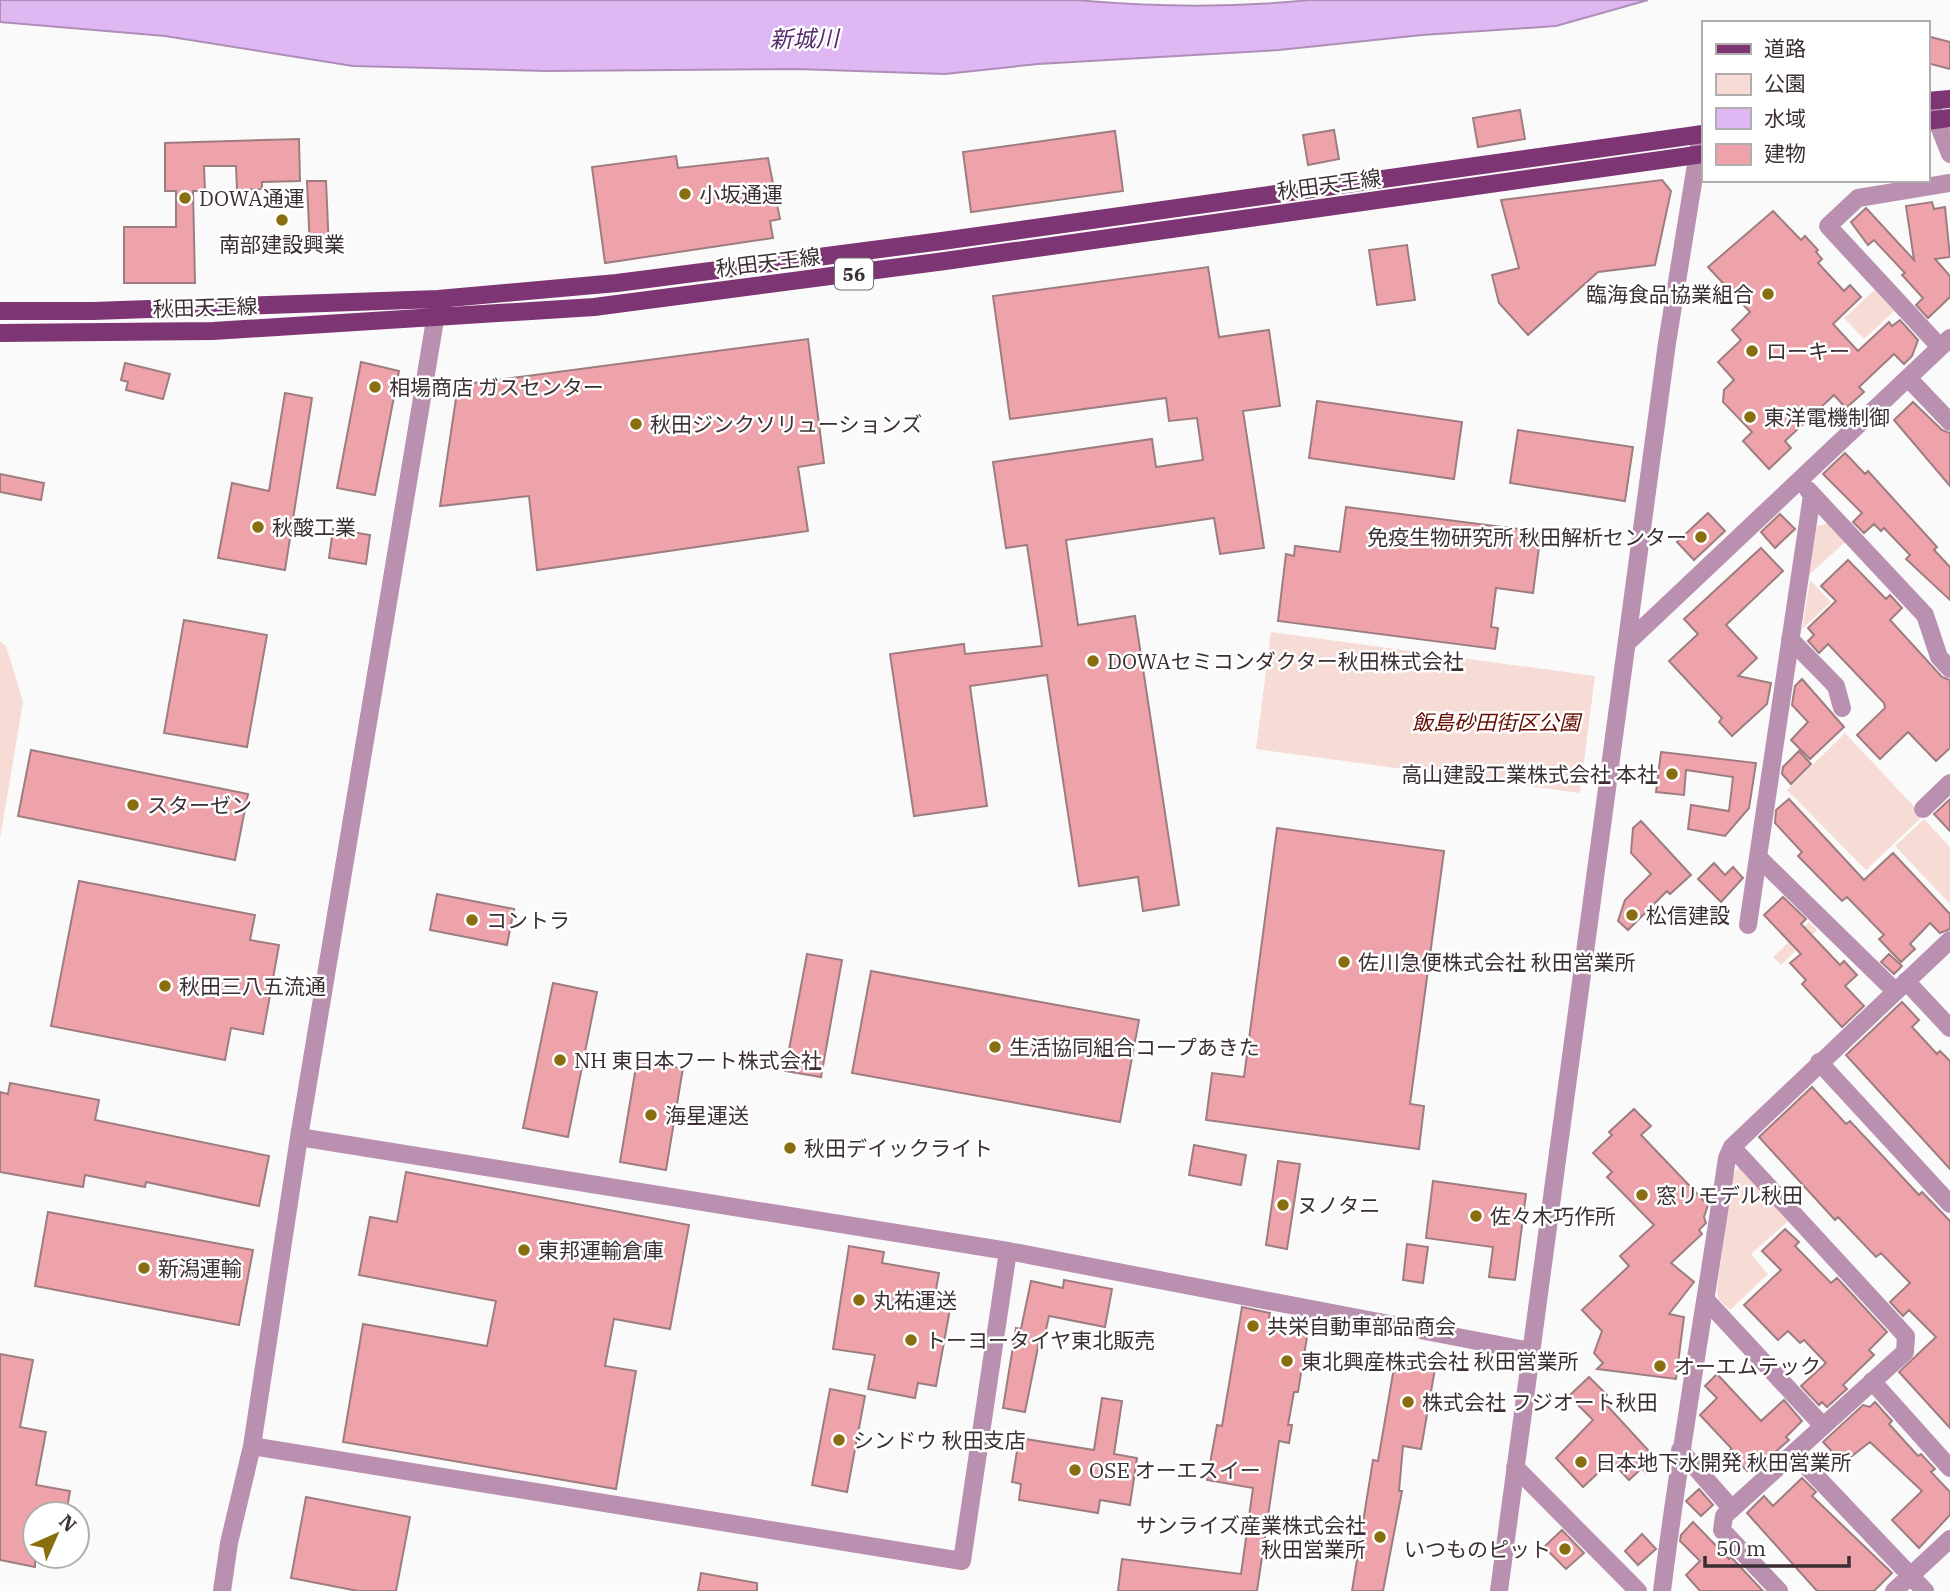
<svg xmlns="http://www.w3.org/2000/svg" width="1950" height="1591" viewBox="0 0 1950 1591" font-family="'IBM Plex Serif','Noto Sans JP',serif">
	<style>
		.green { fill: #f7dcd6 }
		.water { fill: #dfb7f2; stroke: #ae8eb9; stroke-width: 2 }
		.building { fill: #eea2a9; stroke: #9e7d80; stroke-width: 2 }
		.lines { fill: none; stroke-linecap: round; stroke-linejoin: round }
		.minor { stroke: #ba90b1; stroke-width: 18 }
		.major { stroke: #7e3573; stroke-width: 18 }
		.poi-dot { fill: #886e0e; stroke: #fff; stroke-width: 2.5 }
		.labels { text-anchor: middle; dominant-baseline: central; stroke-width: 5; stroke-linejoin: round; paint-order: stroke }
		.shield { fill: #fff; stroke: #766d71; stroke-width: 2 }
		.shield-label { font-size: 19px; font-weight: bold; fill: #3c2f34 }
		.street-label { font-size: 21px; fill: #3c2f34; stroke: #fff }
		.poi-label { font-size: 21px; fill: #3c2f34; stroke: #fff; text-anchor: start }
		.park-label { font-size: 21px; font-style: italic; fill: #630c00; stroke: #fff }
		.water-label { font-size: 23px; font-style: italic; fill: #57286c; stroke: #fff }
	</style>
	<rect width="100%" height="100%" fill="#fafafa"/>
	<!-- green -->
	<path class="green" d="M1875 290 1894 311 1864 339 1844 318Z
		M1829 523 1846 541 1809 575 1817 526Z
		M1810 580 1831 602 1802 629Z
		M1271 632 1595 676 1580 793 1256 749Z
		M0 641 6 646 23 702 0 839Z
		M1845 733 1923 816 1866 870 1787 790Z
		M1924 819 1950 847V904L1895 846Z
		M1809 922 1817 930 1781 965 1773 957Z
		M1739 1167 1788 1221 1751 1254 1768 1274 1730 1310 1719 1300 1717 1291 1732 1176Z"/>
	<!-- water -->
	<path class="water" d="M0 0H1076C1153 7 1232 8 1309 0H1648L1556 26 1422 35 1279 50 1038 64 945 74 797 69 547 71 353 66 165 36 0 22Z"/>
	<!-- building -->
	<path class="building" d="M1927 36 1950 42V69L1927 63Z
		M1520 110 1525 139 1478 147 1473 118Z
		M1334 130 1339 159 1308 165 1303 135Z
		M1115 131 1123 191 971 212 963 152Z
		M299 139 300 181 262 182V189L237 190 236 166H204L205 191H193L195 283H124V227H176V191H165V143Z
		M676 156 678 168 768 158 780 219 770 221 773 238 605 263 592 167Z
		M1662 180 1671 191 1655 265 1598 272 1528 335 1499 303 1492 275 1519 268 1501 200Z
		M307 181H326L329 249 310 250Z
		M1932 202 1934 209 1945 207 1950 257 1935 259 1950 276V297L1928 318 1916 305 1923 298 1902 275 1905 273 1874 240 1868 245 1851 222 1866 208 1914 260 1906 206Z
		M1773 211 1801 240 1805 236 1818 250 1816 252 1822 259 1818 263 1844 291 1850 285 1861 297 1833 324 1858 351 1889 322 1892 326 1900 320 1918 340 1912 356 1904 364 1894 354 1859 387 1864 392 1846 408 1834 395 1785 441 1791 448 1769 469 1743 441 1752 432 1723 402 1724 390 1734 380 1718 362 1741 340 1732 330 1750 312 1708 267Z
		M1407 245 1415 300 1377 305 1369 250Z
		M1208 267 1219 337 1269 330 1280 406 1243 411 1264 548 1220 554 1214 518 1066 540 1078 625 1135 616 1179 905 1143 911 1138 877 1079 886 1047 675 970 686 987 806 914 816 890 654 964 644 965 654 1042 646 1027 545 1006 548 993 462 1152 439 1156 467 1203 460 1197 418 1169 421 1166 398 1010 419 993 296Z
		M808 339 824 463 798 467 808 531 537 570 529 496 440 506 458 385Z
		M361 362 399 371 375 495 337 488Z
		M125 363 170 374 163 399 126 390 128 382 121 380Z
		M285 393 312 398 285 570 218 558 232 483 269 491Z
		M1317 401 1462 422 1454 479 1309 458Z
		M1913 402 1942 430 1950 433V486L1894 420Z
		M1518 430 1633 447 1625 501 1510 483Z
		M1845 453 1865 474 1868 471 1937 547 1934 550 1950 567V600L1906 559 1910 555 1884 528 1881 531 1874 524 1864 533 1853 522 1862 513 1823 474Z
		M0 474 44 483 41 500 0 492Z
		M1346 507 1541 532 1533 593 1496 588 1491 627 1498 628 1495 649 1278 621 1286 554 1294 556 1295 546 1340 552Z
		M1708 513 1725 531 1694 560 1677 542Z
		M1780 514 1795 529 1775 548 1761 532Z
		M333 529 370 535 366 564 329 558Z
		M1761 548 1783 571 1726 625 1757 658 1738 676 1771 683 1767 704 1732 736 1719 722 1722 718 1669 661 1698 634 1684 619Z
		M1848 560 1886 599 1890 595 1902 608 1890 620 1942 677 1950 680V748L1936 761 1908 732 1880 759 1857 735 1885 708 1884 703 1828 644 1819 653 1808 641 1814 635 1808 628 1836 601 1821 586Z
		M184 620 267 635 247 747 164 733Z
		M1802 679 1844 727 1810 759 1791 740 1808 722 1792 705 1795 686Z
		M31 750 248 794 235 860 18 816Z
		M1799 751 1811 764 1791 784 1782 774 1783 767Z
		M1661 752 1756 763 1749 808 1725 836 1688 829 1691 805 1729 811 1733 777 1686 770 1684 795 1656 792Z
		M1789 799 1864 880 1893 853 1950 914V929L1940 933 1930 923 1910 944 1915 949 1901 962 1879 939 1884 935 1847 897 1842 901 1798 856 1802 852 1775 823 1776 810Z
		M1950 799V831L1934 814Z
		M1641 821 1691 875 1670 894 1667 891 1628 930 1618 921 1625 900 1651 874 1631 853 1633 828Z
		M1277 828 1444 851 1410 1104 1424 1106 1419 1149 1206 1120 1212 1073 1244 1077Z
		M1714 863 1725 875 1733 867 1743 878 1721 902 1698 879Z
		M79 881 255 915 250 940 279 945 263 1034 231 1028 225 1060 51 1026Z
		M437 894 514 909 507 945 430 930Z
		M1783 897 1806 919 1801 924 1840 965 1844 961 1857 975 1845 986 1864 1006 1842 1027 1802 984 1806 980 1790 963 1801 954 1764 915Z
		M807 954 842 960 821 1077 785 1071Z
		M1889 954 1902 966 1894 974 1881 962Z
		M871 971 1139 1020 1120 1122 852 1073Z
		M553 983 597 992 568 1137 523 1128Z
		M1902 1002 1919 1020 1912 1027 1937 1054 1940 1051 1950 1061V1169L1846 1055Z
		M637 1061 683 1068 666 1170 620 1162Z
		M10 1083 99 1100 95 1120 269 1156 259 1206 146 1182 145 1187 85 1175 83 1187 0 1172V1092L8 1094Z
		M1812 1087 1846 1124 1850 1121 1919 1195 1922 1192 1950 1221V1428L1899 1372 1936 1337 1909 1310 1903 1316 1890 1302 1910 1283 1881 1253 1876 1257 1838 1217 1835 1220 1759 1137Z
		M1634 1109 1651 1126 1641 1135 1708 1205 1704 1217 1706 1223 1699 1230 1702 1234 1671 1263 1694 1282 1669 1314 1684 1317 1676 1379 1597 1369 1603 1363 1594 1353 1602 1331 1582 1310 1629 1266 1620 1256 1654 1225 1607 1177 1612 1172 1593 1153 1612 1135 1609 1132Z
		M1194 1145 1246 1155 1241 1185 1189 1175Z
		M1278 1161 1300 1164 1287 1249 1266 1245Z
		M406 1172 689 1225 670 1329 614 1319 605 1366 636 1371 616 1489 343 1442 363 1324 487 1346 496 1301 359 1275 370 1217 397 1222Z
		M1433 1181 1526 1194 1515 1280 1489 1277 1493 1247 1426 1238Z
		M48 1212 253 1250 239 1325 35 1286Z
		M1785 1229 1799 1242 1795 1246 1831 1283 1837 1278 1887 1332 1869 1350 1874 1355 1843 1385 1847 1389 1827 1407 1822 1402 1819 1405 1801 1386 1826 1363 1804 1340 1800 1343 1788 1331 1778 1340 1744 1305 1781 1270 1762 1251Z
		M1407 1244 1428 1247 1423 1283 1403 1280Z
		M849 1246 884 1252 882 1263 939 1273 935 1295 952 1298 936 1386 918 1383 915 1398 868 1389 875 1355 833 1349Z
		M1064 1280 1112 1289 1105 1327 1049 1316 1043 1343 1039 1342 1025 1412 1003 1408 1016 1328 1021 1329 1031 1281 1063 1288Z
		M1242 1307 1270 1313 1268 1324 1308 1331 1298 1392H1294L1288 1425H1292L1289 1443 1279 1441 1257 1591H1118L1122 1559 1241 1574 1253 1488 1207 1480 1217 1425 1222 1426Z
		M0 1354 33 1360 20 1427 46 1432 36 1485 70 1491 66 1514H35V1567L0 1560Z
		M1396 1356 1436 1363 1421 1449 1403 1446 1399 1491H1402L1383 1591H1352L1373 1460 1378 1461Z
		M1717 1374 1761 1421 1784 1400 1802 1421 1786 1437 1789 1440 1755 1470 1752 1467 1747 1471 1728 1452 1732 1449 1700 1415 1717 1398 1705 1386Z
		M1589 1377 1607 1395 1602 1400 1658 1461 1646 1473 1642 1468 1629 1480 1611 1461 1583 1487 1556 1458 1593 1420 1569 1396Z
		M830 1389 865 1396 847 1492 812 1485Z
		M1102 1398 1122 1401 1114 1454 1137 1458 1130 1505 1100 1500 1098 1513 1019 1500 1021 1484 1012 1482 1019 1438 1094 1450Z
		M1875 1402 1892 1421 1889 1424 1918 1456 1921 1454 1935 1469 1931 1472 1950 1492V1515L1919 1548 1892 1520 1922 1491 1870 1442 1843 1463 1823 1442 1863 1405 1870 1407Z
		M1802 1478 1816 1492 1812 1496 1892 1573 1874 1591H1817L1747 1513 1764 1496 1773 1506Z
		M1699 1489 1713 1505 1701 1516 1686 1501Z
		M306 1497 410 1517 396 1591H358L291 1578Z
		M1693 1522 1729 1559 1731 1557 1763 1591H1700L1686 1575 1700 1561 1680 1541 1681 1535Z
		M1562 1530 1584 1553 1566 1569 1544 1547Z
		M1642 1534 1656 1549 1638 1565 1625 1551Z
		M701 1573 757 1583V1591H698Z"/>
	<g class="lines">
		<!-- minor -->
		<path class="minor" d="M1929 101 1950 154
			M1940 347 1828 226 1858 198 1950 183
			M1908 378 1950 422
			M1808 490 1925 615 1939 657 1950 669
			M1812 495 1758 857 1895 991
			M1790 639 1836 686 1842 708
			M1627 643 1950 338
			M1923 809 1950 783
			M1748 925 1758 857
			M1906 981 1950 1028
			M1819 1062 1950 1204
			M1732 1147 1906 1336 1905 1352 1724 1516 1722 1530 1779 1591
			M1008 1251 1530 1351
			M1707 1301 1823 1426
			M1872 1381 1950 1468
			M252 1446 962 1561 1008 1251 299 1137
			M1680 1450 1732 1509
			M1794 1453 1925 1591
			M1515 1467 1638 1591
			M222 1591 229 1543 252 1446 299 1137 438 302
			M1499 1591 1667 343 1701 134
			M1662 1591C1680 1446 1706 1303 1727 1158L1732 1147 1950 940
			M1894 1591 1950 1539"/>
		<!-- major -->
		<path class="major" d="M1927 101 1950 99
			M1927 121 1950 118
			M0 311H93L438 299 617 283 942 241 1703 134
			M0 333 213 331 594 307 945 261 1703 154"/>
	</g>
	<!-- markers -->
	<g class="poi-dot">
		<circle cx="685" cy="194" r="7"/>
		<circle cx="185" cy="198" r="7"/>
		<circle cx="282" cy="220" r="7"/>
		<circle cx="1768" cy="294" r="7"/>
		<circle cx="1752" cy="351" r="7"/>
		<circle cx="375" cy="387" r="7"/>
		<circle cx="1750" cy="417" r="7"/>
		<circle cx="636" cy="424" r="7"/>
		<circle cx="258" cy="527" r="7"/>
		<circle cx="1701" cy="537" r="7"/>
		<circle cx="1093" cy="661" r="7"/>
		<circle cx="1672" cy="774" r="7"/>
		<circle cx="133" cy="805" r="7"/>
		<circle cx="1632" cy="915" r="7"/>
		<circle cx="472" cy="920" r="7"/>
		<circle cx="1344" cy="962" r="7"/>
		<circle cx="165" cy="986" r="7"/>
		<circle cx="995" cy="1047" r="7"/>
		<circle cx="560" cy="1060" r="7"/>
		<circle cx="651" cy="1115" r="7"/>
		<circle cx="790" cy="1148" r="7"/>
		<circle cx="1642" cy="1195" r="7"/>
		<circle cx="1283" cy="1205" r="7"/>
		<circle cx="1476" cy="1216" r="7"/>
		<circle cx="524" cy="1250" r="7"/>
		<circle cx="144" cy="1268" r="7"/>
		<circle cx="859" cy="1300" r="7"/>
		<circle cx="1253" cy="1326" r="7"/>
		<circle cx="911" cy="1340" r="7"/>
		<circle cx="1287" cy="1361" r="7"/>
		<circle cx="1660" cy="1366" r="7"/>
		<circle cx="1408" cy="1402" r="7"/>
		<circle cx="839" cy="1440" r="7"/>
		<circle cx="1581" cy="1462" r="7"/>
		<circle cx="1075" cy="1470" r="7"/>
		<circle cx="1380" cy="1537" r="7"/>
		<circle cx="1565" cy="1549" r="7"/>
	</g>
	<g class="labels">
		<!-- shield labels -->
		<rect class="shield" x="835" y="258.5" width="38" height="31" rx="5"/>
		<g class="shield-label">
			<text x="854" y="274">56</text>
		</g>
		<!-- street labels -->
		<g class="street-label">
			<text transform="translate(1329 184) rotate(-8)">秋田天王線</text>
			<text transform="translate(768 262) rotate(-7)">秋田天王線</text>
			<text transform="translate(205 307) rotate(-2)">秋田天王線</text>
		</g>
		<!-- poi labels -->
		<g class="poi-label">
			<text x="699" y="194">小坂通運</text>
			<text x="199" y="198">DOWA通運</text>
			<text x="282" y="244" text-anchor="middle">南部建設興業</text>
			<text x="1754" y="294" text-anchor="end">臨海食品協業組合</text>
			<text x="1766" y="351">ローキー</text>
			<text x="389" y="387">相場商店 ガスセンター</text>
			<text x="1764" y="417">東洋電機制御</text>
			<text x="650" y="424">秋田ジンクソリューションズ</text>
			<text x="272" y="527">秋酸工業</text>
			<text x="1687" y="537" text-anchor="end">免疫生物研究所 秋田解析センター</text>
			<text x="1107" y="661">DOWAセミコンダクター秋田株式会社</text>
			<text x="1658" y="774" text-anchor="end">高山建設工業株式会社 本社</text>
			<text x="147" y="805">スターゼン</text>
			<text x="1646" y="915">松信建設</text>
			<text x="486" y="920">コントラ</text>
			<text x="1358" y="962">佐川急便株式会社 秋田営業所</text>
			<text x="179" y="986">秋田三八五流通</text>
			<text x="1009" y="1047">生活協同組合コープあきた</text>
			<text x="574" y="1060">NH 東日本フート株式会社</text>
			<text x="665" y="1115">海星運送</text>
			<text x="804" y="1148">秋田デイックライト</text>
			<text x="1656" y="1195">窓リモデル秋田</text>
			<text x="1297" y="1205">ヌノタニ</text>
			<text x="1490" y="1216">佐々木巧作所</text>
			<text x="538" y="1250">東邦運輸倉庫</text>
			<text x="158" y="1268">新潟運輸</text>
			<text x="873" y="1300">丸祐運送</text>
			<text x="1267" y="1326">共栄自動車部品商会</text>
			<text x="925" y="1340">トーヨータイヤ東北販売</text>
			<text x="1301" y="1361">東北興産株式会社 秋田営業所</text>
			<text x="1674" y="1366">オーエムテック</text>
			<text x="1422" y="1402">株式会社 フジオート秋田</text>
			<text x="853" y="1440">シンドウ 秋田支店</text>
			<text x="1595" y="1462">日本地下水開発 秋田営業所</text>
			<text x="1089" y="1470">OSE オーエスイー</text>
			<text x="1366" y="1525" text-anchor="end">サンライズ産業株式会社<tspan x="1366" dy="24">秋田営業所</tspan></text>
			<text x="1551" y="1549" text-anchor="end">いつものピット</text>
		</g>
		<!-- park labels -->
		<g class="park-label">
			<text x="1496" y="722">飯島砂田街区公園</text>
		</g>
		<!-- water labels -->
		<g class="water-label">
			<text transform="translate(804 38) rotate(-1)">新城川</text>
		</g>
	</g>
	<!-- legend -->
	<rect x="1702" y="21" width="228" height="161" fill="#ffffff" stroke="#b1acae" stroke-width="2"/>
	<rect x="1716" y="44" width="35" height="10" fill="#7e3573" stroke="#b1acae" stroke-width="2"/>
	<text x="1764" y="56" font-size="21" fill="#3c2f34">道路</text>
	<rect x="1716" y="74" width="35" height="21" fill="#f7dcd6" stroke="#b1acae" stroke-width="2"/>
	<text x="1764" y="91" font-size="21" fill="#3c2f34">公園</text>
	<rect x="1716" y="108" width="35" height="21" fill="#dfb7f2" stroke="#b1acae" stroke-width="2"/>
	<text x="1764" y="126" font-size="21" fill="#3c2f34">水域</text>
	<rect x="1716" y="144" width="35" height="21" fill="#eea2a9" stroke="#b1acae" stroke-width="2"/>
	<text x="1764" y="161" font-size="21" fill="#3c2f34">建物</text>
	<!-- north arrow -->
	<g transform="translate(56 1535) rotate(45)"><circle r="33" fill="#ffffff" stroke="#b1acae" stroke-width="2"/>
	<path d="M0-5L12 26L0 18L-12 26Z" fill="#886e0e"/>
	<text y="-10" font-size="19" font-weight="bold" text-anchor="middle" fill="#3c2f34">N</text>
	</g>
	<!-- scale -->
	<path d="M1705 1556v10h144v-10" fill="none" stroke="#3c2f34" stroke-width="3.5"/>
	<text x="1716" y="1556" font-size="21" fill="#3c2f34" stroke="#ffffff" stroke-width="5" paint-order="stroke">50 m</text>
</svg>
